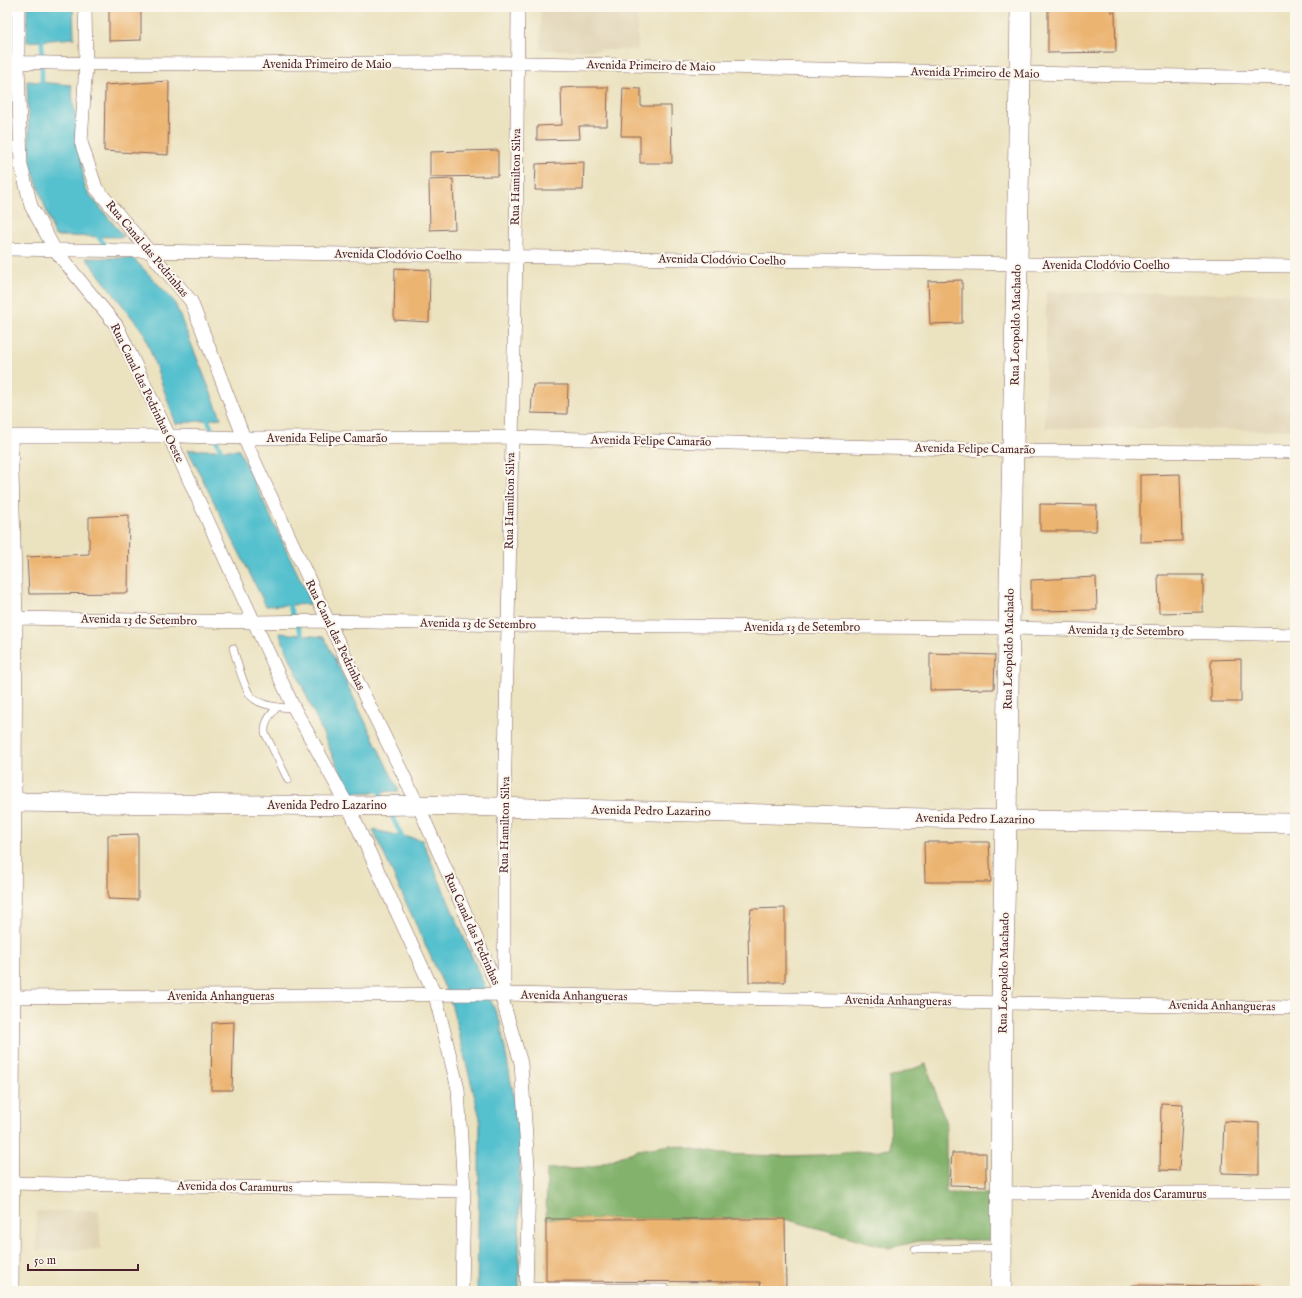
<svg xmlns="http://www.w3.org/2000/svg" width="1302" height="1298" viewBox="0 0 1302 1298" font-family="'IM FELL English',serif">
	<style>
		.built { fill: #e0d3b4 }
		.forest { fill: #82b26c; stroke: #66684c }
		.water { fill: #54c0ce; stroke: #4f707c }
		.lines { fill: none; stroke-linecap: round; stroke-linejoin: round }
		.stream { stroke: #54c0ce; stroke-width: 4.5 }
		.building { fill: #ecb471 }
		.lane-casing { stroke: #82635f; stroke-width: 8 }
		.street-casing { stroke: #82635f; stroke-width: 14 }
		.secondary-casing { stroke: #82635f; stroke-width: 20 }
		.primary-casing { stroke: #82635f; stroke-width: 22 }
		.lane { stroke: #fff; stroke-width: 7 }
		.street { stroke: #fff; stroke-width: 13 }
		.secondary { stroke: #fff; stroke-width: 19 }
		.primary { stroke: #fff; stroke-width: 21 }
		.labels { text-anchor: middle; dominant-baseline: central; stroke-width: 4; stroke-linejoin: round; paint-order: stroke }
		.street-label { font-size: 12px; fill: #4a1f2b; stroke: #fbf7ec }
	</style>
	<rect width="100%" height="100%" fill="#fbf7ec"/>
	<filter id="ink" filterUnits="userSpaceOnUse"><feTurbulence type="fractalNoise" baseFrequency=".025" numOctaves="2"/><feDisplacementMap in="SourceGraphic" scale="8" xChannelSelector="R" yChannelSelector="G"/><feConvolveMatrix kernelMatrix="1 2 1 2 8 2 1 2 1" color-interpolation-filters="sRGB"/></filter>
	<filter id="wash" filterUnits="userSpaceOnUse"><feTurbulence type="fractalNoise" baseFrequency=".012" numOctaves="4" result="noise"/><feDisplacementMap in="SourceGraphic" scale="16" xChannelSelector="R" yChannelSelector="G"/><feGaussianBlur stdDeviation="0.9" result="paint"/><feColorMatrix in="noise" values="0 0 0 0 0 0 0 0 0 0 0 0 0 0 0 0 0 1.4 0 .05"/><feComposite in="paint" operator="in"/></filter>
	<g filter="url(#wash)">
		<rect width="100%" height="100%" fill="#ebe2c0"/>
		<!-- built -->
		<path class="built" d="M541 7H637L638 50H540Z
			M1046 292 1295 294V430L1045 428Z
			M99 1210 101 1250H37L36 1211Z"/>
		<!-- forest -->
		<path class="forest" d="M926 1064 946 1123V1193L992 1194V1240L919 1241 889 1248 785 1219H546L547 1169 593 1167 638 1150 671 1145 722 1154 779 1156 821 1155 891 1149 889 1078Z"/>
		<!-- water -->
		<path class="water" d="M27 7H73L74 38 27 42Z
			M27 81 71 85 85 189 124 237 55 236 30 163Z
			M86 258H133L174 301 221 418 176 424 144 333Z
			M188 450H239L312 604 266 606Z
			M279 633 324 637 399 791 349 793Z
			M373 830 422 840 500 1022 520 1131 519 1291H477L480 1118 450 999Z"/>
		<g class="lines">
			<!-- stream -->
			<path class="stream" d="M42 87V35
				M95 233 107 247
				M205 414 223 455
				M286 599 304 640
				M377 787 384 801
				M389 810 404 841"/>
		</g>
		<g id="blocks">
			<!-- building -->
			<path class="building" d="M109 7H141V40L109 41Z
				M1048 7H1111V12H1115L1116 52 1048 53Z
				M169 81 168 155 104 151 105 85Z
				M579 87H608L607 126H579L580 139 537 140V126L562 125 561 88Z
				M623 88 641 89V106H671L672 163H640V136H621Z
				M498 150V176L430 177V152Z
				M584 162 583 190H535L536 164Z
				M453 179 455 229 430 230 429 180Z
				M395 268 430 270 429 322 394 320Z
				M962 280V323L930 324 928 281Z
				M533 385H568L567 414 531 413Z
				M1180 474 1182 541 1140 542V475Z
				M1040 504 1097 505 1096 531H1040Z
				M129 515 128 593 29 594 27 557 89 554V517Z
				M1158 575H1203V612L1159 613Z
				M1096 577 1097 610 1031 611V580Z
				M930 653 995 655 994 689 930 690Z
				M1241 659V702H1211V660Z
				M138 834V900L108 899V835Z
				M924 842H989L991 882H925Z
				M785 908V982H749L748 930 751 909Z
				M234 1022 232 1090H211L212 1023Z
				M1161 1103 1183 1104 1179 1171 1160 1170Z
				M1224 1121 1259 1123V1174L1222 1173Z
				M952 1153H986V1186L950 1185Z
				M546 1219H785L786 1291H761L760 1282 546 1281Z
				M1132 1285 1259 1286V1291H1132Z"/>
		</g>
	</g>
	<g filter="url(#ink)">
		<use href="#blocks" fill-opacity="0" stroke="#82635f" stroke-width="1"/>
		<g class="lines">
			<!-- lane casing -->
			<g class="lane-casing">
				<path id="lane" d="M233 648C237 662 243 684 250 695 258 706 282 708 294 708
					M277 707C270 716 264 721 265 733L288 780
					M915 1249 999 1248
					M526 1286 666 1288"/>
			</g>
			<!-- street casing -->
			<g class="street-casing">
				<path id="street" d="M18 7V63L21 165 31 206 55 250 117 326 169 436 254 622 294 708 348 806 435 995 458 1089 464 1191 462 1291
					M85 7 86 64 81 142 96 188 191 301 244 438 328 621 418 805 501 995 521 1063 529 1181 526 1291
					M7 62C182 67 357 61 531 63 786 67 1040 75 1295 78
					M7 249 1031 264 1295 266
					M7 436H180L244 438 511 437 1029 451 1295 452
					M11 436 16 618 12 1291
					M16 618 254 622 328 621 508 625 1009 628 1295 635
					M504 994V807L516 257 518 7
					M7 997 504 994 1295 1008
					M7 1183 464 1191
					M1002 1193H1295"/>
			</g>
			<!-- secondary casing -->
			<g class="secondary-casing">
				<path id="secondary" d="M7 618H16
					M7 802 348 806 418 805 1006 820 1295 823"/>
			</g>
			<!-- primary casing -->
			<g class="primary-casing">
				<path id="primary" d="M1001 1291 1002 1002 1006 820 1009 628 1017 264 1021 7"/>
			</g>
			<!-- lane -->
			<use href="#lane" class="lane"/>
			<!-- street -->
			<use href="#street" class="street"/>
			<!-- secondary -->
			<use href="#secondary" class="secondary"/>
			<!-- primary -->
			<use href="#primary" class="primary"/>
		</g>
	</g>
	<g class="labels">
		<!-- street labels -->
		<g class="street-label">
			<text x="327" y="64">Avenida Primeiro de Maio</text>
			<text transform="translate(651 66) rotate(1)">Avenida Primeiro de Maio</text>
			<text transform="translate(975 73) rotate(1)">Avenida Primeiro de Maio</text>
			<text transform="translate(516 177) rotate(-89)">Rua Hamilton Silva</text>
			<text transform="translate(147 249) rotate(50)">Rua Canal das Pedrinhas</text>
			<text transform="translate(398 255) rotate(1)">Avenida Clodóvio Coelho</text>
			<text transform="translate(722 260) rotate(1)">Avenida Clodóvio Coelho</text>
			<text x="1106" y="265">Avenida Clodóvio Coelho</text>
			<text transform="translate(1016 325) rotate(-89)">Rua Leopoldo Machado</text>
			<text transform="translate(147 393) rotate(64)">Rua Canal das Pedrinhas Oeste</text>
			<text x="327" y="438">Avenida Felipe Camarão</text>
			<text transform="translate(651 441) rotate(1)">Avenida Felipe Camarão</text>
			<text transform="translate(975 449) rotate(1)">Avenida Felipe Camarão</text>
			<text transform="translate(510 501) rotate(-89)">Rua Hamilton Silva</text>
			<text transform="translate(139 620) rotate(1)">Avenida 13 de Setembro</text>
			<text transform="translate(478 624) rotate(1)">Avenida 13 de Setembro</text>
			<text x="802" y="627">Avenida 13 de Setembro</text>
			<text transform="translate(1126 631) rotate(1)">Avenida 13 de Setembro</text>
			<text transform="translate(335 635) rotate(64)">Rua Canal das Pedrinhas</text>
			<text transform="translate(1009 649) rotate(-89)">Rua Leopoldo Machado</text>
			<text x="327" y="805">Avenida Pedro Lazarino</text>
			<text transform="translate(651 811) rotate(1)">Avenida Pedro Lazarino</text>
			<text transform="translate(975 819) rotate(1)">Avenida Pedro Lazarino</text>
			<text transform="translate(505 825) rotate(-89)">Rua Hamilton Silva</text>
			<text transform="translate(472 929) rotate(66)">Rua Canal das Pedrinhas</text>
			<text transform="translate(1004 973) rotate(-89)">Rua Leopoldo Machado</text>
			<text x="221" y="996">Avenida Anhangueras</text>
			<text transform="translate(574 996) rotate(1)">Avenida Anhangueras</text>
			<text transform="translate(898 1001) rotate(1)">Avenida Anhangueras</text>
			<text transform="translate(1222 1006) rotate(1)">Avenida Anhangueras</text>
			<text transform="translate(235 1187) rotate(1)">Avenida dos Caramurus</text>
			<text x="1149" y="1194">Avenida dos Caramurus</text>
		</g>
	</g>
	<!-- margin -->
	<rect width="1302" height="1298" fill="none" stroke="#fbf7ec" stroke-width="24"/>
	<!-- scale -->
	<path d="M28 1264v6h110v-6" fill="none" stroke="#4a1f2b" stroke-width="2"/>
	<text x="34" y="1264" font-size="12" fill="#4a1f2b" stroke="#fbf7ec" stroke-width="3" paint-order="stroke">50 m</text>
</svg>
